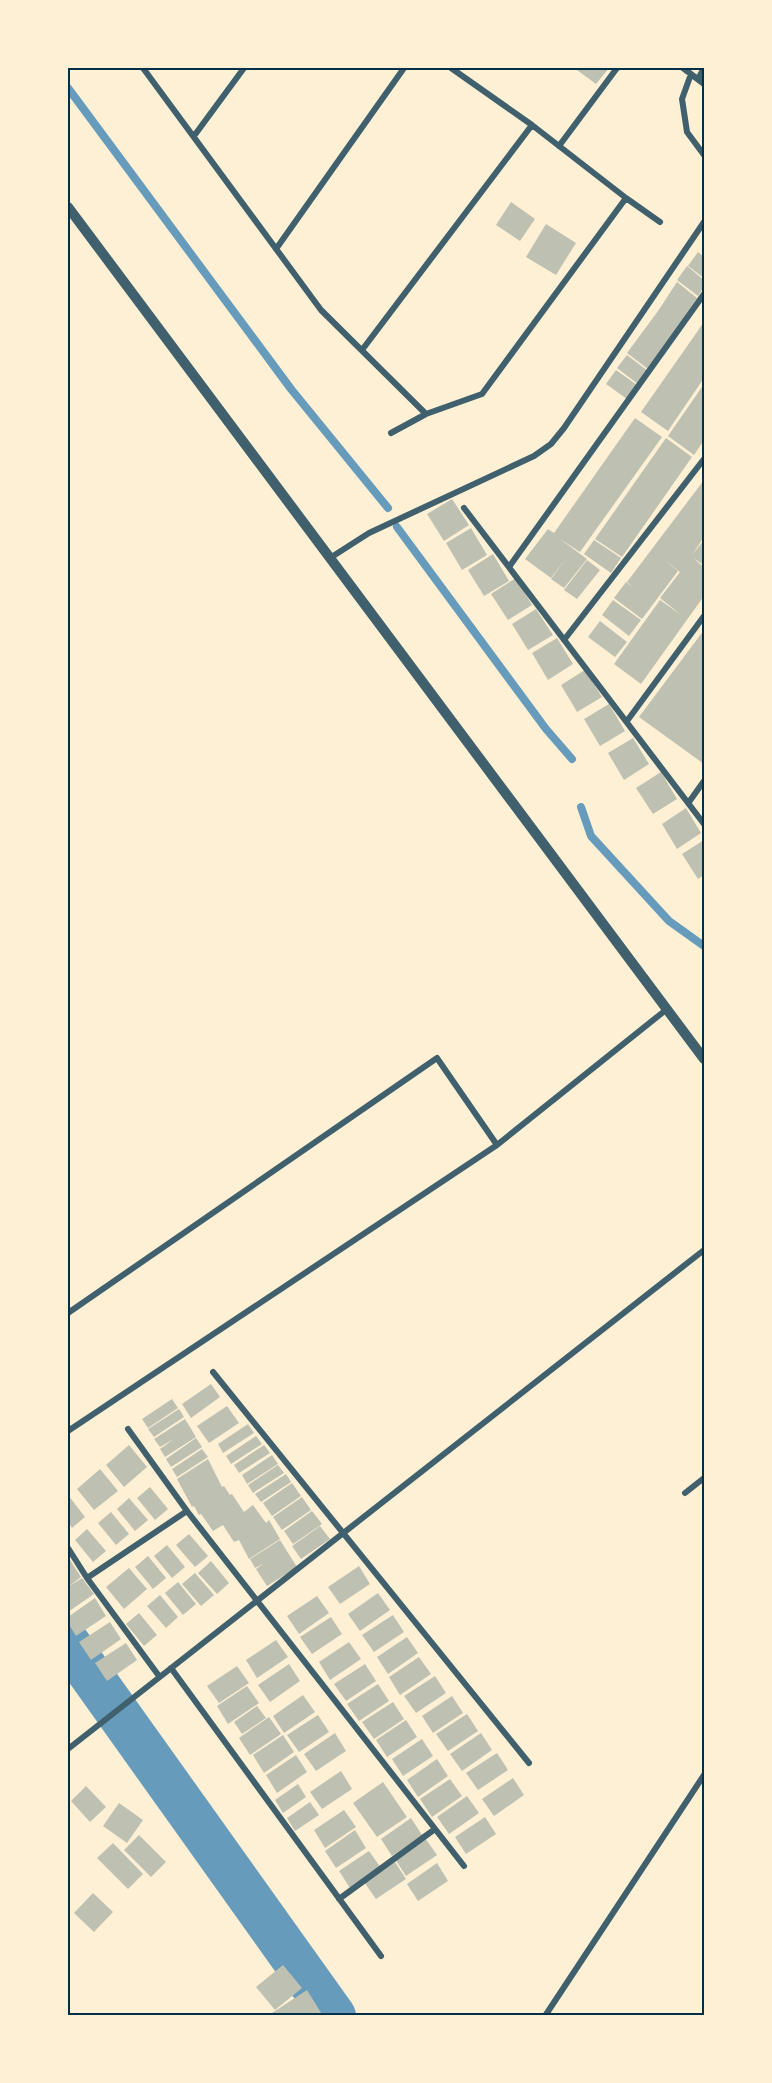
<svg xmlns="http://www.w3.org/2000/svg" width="772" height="2083" viewBox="0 0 772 2083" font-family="'Exo 2',sans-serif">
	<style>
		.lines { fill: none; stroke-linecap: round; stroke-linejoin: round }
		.stream { stroke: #669bbc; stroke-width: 8 }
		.river { stroke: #669bbc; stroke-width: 44 }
		.building { fill: #bec0b2 }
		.minor { stroke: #3f606c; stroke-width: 6 }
		.tertiary { stroke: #3f606c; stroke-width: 10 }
		.neatline { fill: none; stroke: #003049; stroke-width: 2 }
	</style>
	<rect width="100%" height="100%" fill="#fdf0d5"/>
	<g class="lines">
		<!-- stream -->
		<path class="stream" d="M68 88 291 389 388 508
			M397 527 546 729 572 759
			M581 807 591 836 669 921 704 946"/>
		<!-- river -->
		<path class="river" d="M68 1643 334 2016"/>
	</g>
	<!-- building -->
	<path class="building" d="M579 68H609L596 84 577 70Z
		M511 202 535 219 520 241 496 225Z
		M546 224 576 243 556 275 526 257Z
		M698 252 704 257V278L688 266Z
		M687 266 704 280V287L698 296 677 280Z
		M677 282 697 298 648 369 627 353 658 311Z
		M704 322V378L668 431 641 412Z
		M627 355 648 371 638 384 617 368Z
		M616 370 637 385 627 399 606 384Z
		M704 384V440L694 455 668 436Z
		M635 418 662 437 580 552 560 539 587 559 564 588 551 579 567 557 551 578 525 559 548 529 554 533Z
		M666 438 692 457 622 557 595 539Z
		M704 480V537L692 555 704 540V565L693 558 704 567V596L641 684 614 664 660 600 681 615 660 598 680 572 662 558 678 571 642 619 614 598 626 582 634 588 627 582Z
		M452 499 469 525 444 541 427 514Z
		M471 528 487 555 462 570 446 543Z
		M594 540 621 558 611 573 584 554Z
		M493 554 509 581 484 596 468 570Z
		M587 560 600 570 577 599 564 590Z
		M516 578 532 605 508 620 491 594Z
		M613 600 641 620 629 636 602 615Z
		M536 609 553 635 528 650 512 624Z
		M600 621 627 642 615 657 588 637Z
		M704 630V764L639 717Z
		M557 638 573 664 548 680 532 653Z
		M585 670 602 697 577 712 561 685Z
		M609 704 625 731 600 746 584 719Z
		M633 738 649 764 624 780 608 753Z
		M661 772 677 799 653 814 636 788Z
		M686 808 701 833 677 849 662 824Z
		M704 840V875L698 879 682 854Z
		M211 1384 220 1397 191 1418 182 1404Z
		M172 1399 178 1408 148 1428 142 1419Z
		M227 1406 239 1423 209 1443 197 1426Z
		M179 1409 184 1417 154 1437 148 1429Z
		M185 1419 196 1437 165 1457 160 1449 174 1439 160 1447 154 1439Z
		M248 1424 254 1433 223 1453 218 1444Z
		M256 1436 262 1444 231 1464 226 1456Z
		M196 1438 202 1447 171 1467 166 1459Z
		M129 1445 147 1467 124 1487 106 1465Z
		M264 1445 270 1453 239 1473 234 1465Z
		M202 1449 208 1457 177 1477 172 1469Z
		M272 1455 278 1464 247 1484 242 1475Z
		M208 1459 222 1487 224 1486 230 1495 232 1494 244 1512 253 1505 266 1523 269 1520 280 1539 249 1559 239 1540 234 1542 223 1525 213 1531 201 1514 199 1515 194 1506 192 1507 177 1479Z
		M278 1465 284 1473 253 1493 248 1485Z
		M100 1469 118 1491 94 1510 77 1489Z
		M286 1474 291 1482 261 1502 255 1494Z
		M292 1483 301 1496 272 1516 263 1503Z
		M150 1487 168 1509 155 1520 137 1498Z
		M68 1495 85 1517 72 1528 68 1522Z
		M302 1497 311 1510 282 1530 273 1517Z
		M129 1498 148 1520 135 1531 117 1509Z
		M312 1511 322 1524 293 1544 284 1531Z
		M111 1512 129 1534 116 1545 98 1523Z
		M320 1526 330 1539 301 1559 292 1546Z
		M87 1529 106 1551 93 1562 75 1540Z
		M189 1534 208 1556 195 1567 176 1545Z
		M280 1540 297 1567 267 1586 256 1569 263 1564 255 1568 250 1559Z
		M167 1545 185 1567 172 1578 154 1556Z
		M148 1556 166 1578 153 1589 135 1567Z
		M70 1560 81 1577 68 1587V1562Z
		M211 1561 229 1583 217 1594 198 1573Z
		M359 1566 370 1584 340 1604 328 1587Z
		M129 1568 147 1589 124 1609 106 1587Z
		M195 1573 214 1595 201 1606 182 1584Z
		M82 1578 94 1594 68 1612V1587Z
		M178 1582 196 1604 183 1615 165 1593Z
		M378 1593 390 1610 360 1631 348 1614Z
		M160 1595 178 1617 166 1628 147 1606Z
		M317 1596 329 1613 299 1634 287 1616Z
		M95 1598 106 1616 76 1636 68 1623V1617Z
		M139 1613 157 1635 144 1646 126 1624Z
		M393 1615 404 1632 374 1652 362 1635Z
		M331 1617 342 1634 312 1654 300 1637Z
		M110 1622 121 1639 91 1660 79 1642Z
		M407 1637 418 1653 388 1674 377 1657Z
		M276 1640 288 1657 257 1678 246 1660Z
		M349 1642 361 1659 330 1680 319 1662Z
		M126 1643 137 1660 107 1681 95 1663Z
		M419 1657 431 1674 400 1695 389 1677Z
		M289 1664 300 1681 270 1702 258 1685Z
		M365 1664 376 1681 346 1701 334 1684Z
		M237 1666 249 1683 219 1703 207 1686Z
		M435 1676 446 1693 416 1713 404 1696Z
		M378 1684 389 1701 359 1721 347 1704Z
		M247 1686 259 1703 228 1724 217 1706Z
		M303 1695 315 1712 284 1733 273 1716Z
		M452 1696 463 1713 433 1733 422 1716Z
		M393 1702 404 1719 374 1739 362 1722Z
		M257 1706 266 1718 242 1734 234 1722Z
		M467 1714 478 1731 448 1751 436 1734Z
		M318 1715 329 1732 299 1752 287 1735Z
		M269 1717 281 1734 250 1755 239 1738Z
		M406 1720 417 1737 387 1757 376 1740Z
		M335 1733 346 1751 316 1771 304 1754Z
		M481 1733 492 1750 462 1771 450 1754Z
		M283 1735 294 1752 264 1773 253 1755Z
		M422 1739 433 1756 403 1776 392 1759Z
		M497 1753 508 1770 478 1790 466 1773Z
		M296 1755 307 1772 277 1793 266 1775Z
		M437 1759 448 1776 418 1797 407 1780Z
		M341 1771 352 1789 322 1809 310 1792Z
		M513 1778 524 1795 494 1816 482 1799Z
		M450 1779 462 1796 432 1817 420 1799Z
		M383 1782 407 1817 377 1837 353 1803Z
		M298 1784 306 1797 283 1813 275 1800Z
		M86 1786 106 1807 90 1822 71 1801Z
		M467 1796 479 1813 449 1834 437 1817Z
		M310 1802 319 1815 295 1831 287 1818Z
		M119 1803 143 1820 127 1843 103 1826Z
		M344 1810 356 1827 325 1848 314 1830Z
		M485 1817 496 1834 466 1854 455 1837Z
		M411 1818 422 1835 392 1856 381 1839Z
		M355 1830 366 1848 336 1868 325 1851Z
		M139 1835 166 1862 151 1877 124 1850Z
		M425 1838 437 1855 406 1876 395 1859Z
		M113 1843 143 1874 128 1889 97 1858Z
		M369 1851 381 1868 350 1888 339 1871Z
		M395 1862 406 1879 376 1899 364 1882Z
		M437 1863 448 1881 418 1901 407 1884Z
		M93 1893 113 1912 94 1932 74 1913Z
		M283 1965 302 1988 275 2010 256 1987Z
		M307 1990 323 2016H274L272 2013Z"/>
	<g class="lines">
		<!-- minor -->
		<path class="minor" d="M143 68 321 310 426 414
			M683 68 704 84
			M691 74 682 99 687 132 704 155
			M698 79 704 68
			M194 136 244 68
			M559 146 617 68
			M626 198 660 222
			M276 249 404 68
			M362 350 532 125
			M391 433 426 414 482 394 626 198 532 125 451 68
			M464 508 704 824
			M330 558 369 533 534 456 551 444 564 428 704 222
			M509 567 704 294
			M564 640 704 459
			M627 721 704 616
			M689 802 704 781
			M68 1313 437 1058 497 1145
			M213 1372 529 1763
			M128 1429 187 1511 464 1866
			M68 1431 497 1145 667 1009
			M685 1493 704 1478
			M68 1548 87 1578 159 1676
			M87 1578 187 1511
			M171 1668 381 1956
			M68 1749 704 1250
			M339 1899 435 1829
			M545 2016 704 1775"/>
		<!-- tertiary -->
		<path class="tertiary" d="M68 207 704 1059"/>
	</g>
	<!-- border -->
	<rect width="772" height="2083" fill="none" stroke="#fdf0d5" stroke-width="138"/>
	<rect x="69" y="69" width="634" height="1945" class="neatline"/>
</svg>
